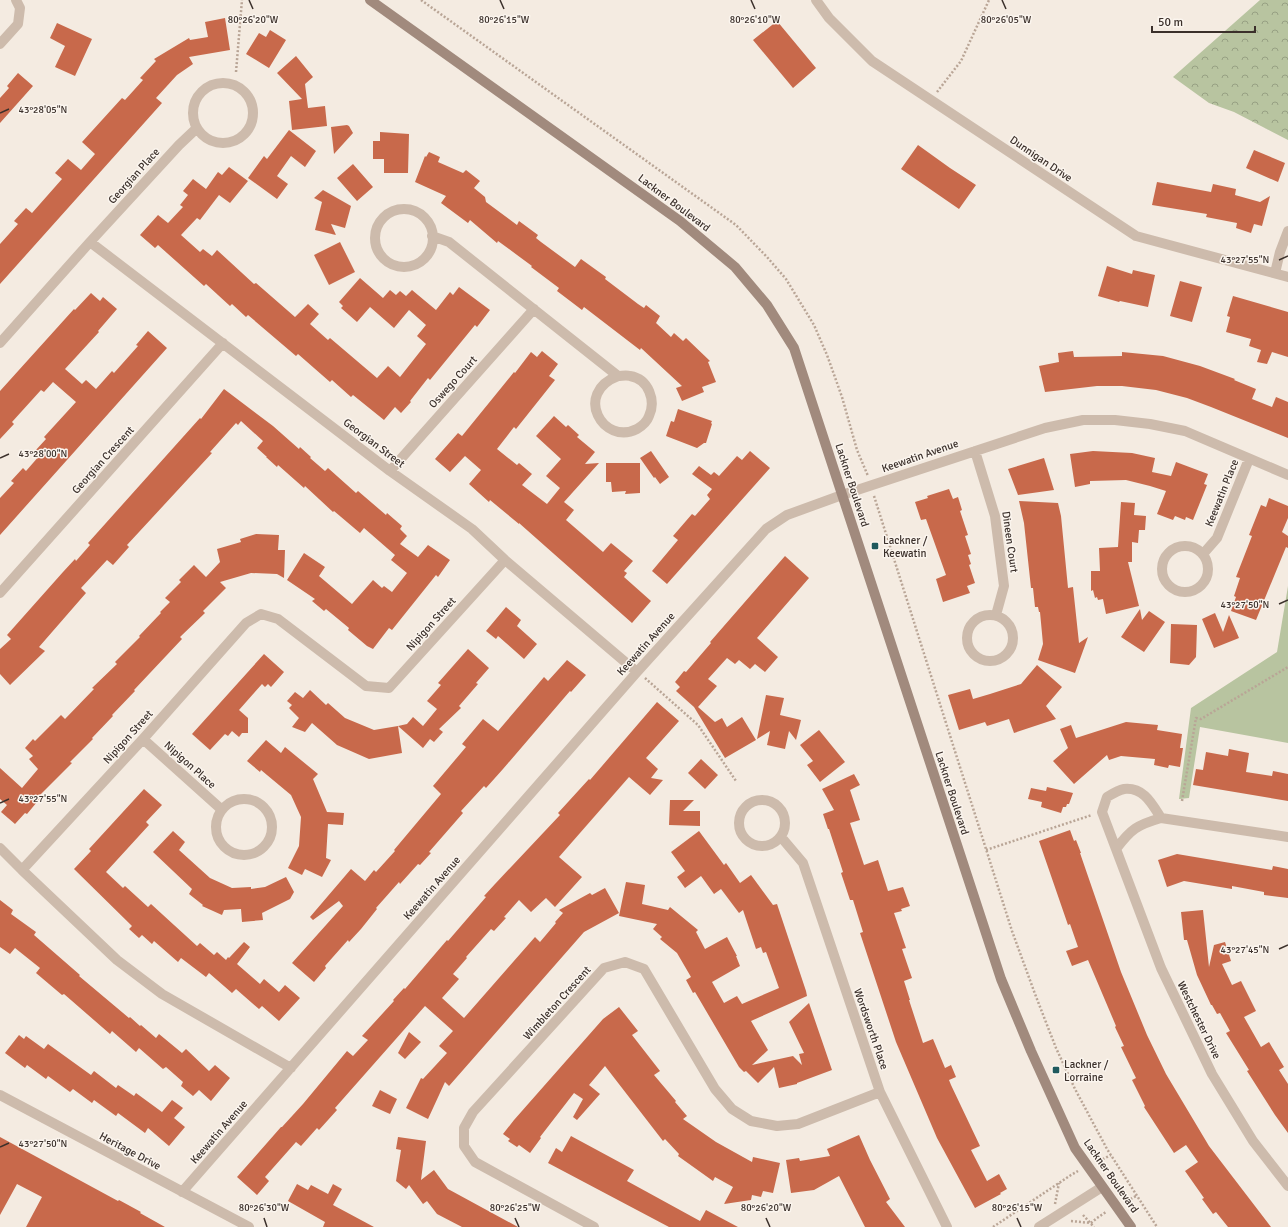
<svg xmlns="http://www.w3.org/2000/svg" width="1288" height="1227" viewBox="0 0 1288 1227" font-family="Signika,sans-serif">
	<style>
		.green { fill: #b8c4a0 }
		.forest { fill: url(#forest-crowns) }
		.building { fill: #c8694b }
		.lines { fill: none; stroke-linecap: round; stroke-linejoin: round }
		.path { stroke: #b9a596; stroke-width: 2.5; stroke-dasharray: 2 2; stroke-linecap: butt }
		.minor { stroke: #cdbbac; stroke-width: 10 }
		.tertiary { stroke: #cdbbac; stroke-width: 10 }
		.secondary { stroke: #a18a7d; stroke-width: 10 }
		.ticks { fill: none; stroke: #3b302b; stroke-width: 1.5 }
		.poi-dot { fill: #1f5a5e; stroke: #fbf5ee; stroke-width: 1.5 }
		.labels { text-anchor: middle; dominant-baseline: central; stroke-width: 3; stroke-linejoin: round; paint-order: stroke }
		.street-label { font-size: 11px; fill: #3b302b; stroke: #fbf5ee }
		.poi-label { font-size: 11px; fill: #3b302b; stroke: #fbf5ee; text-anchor: start }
		.ticks-label { font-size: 10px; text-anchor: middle; fill: #3b302b; stroke: #fbf5ee; stroke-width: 3; stroke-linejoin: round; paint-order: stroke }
	</style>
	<defs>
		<pattern id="forest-crowns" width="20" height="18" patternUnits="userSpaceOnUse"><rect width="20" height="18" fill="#b8c4a0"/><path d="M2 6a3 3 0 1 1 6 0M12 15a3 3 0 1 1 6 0" fill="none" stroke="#97a083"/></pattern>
	</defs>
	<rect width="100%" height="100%" fill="#f4ebe1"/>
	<!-- green -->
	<path class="green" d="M1288 586V743L1200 727 1189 798 1179 799 1191 708 1277 652Z"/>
	<!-- forest -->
	<path class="forest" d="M1260 0H1288V140L1234 112 1209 103 1173 77Z"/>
	<!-- building -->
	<path class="building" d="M225 18 230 50 189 57 193 64 177 75 156 98 162 103 0 284V244L18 224 14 221 26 208 32 213 62 179 55 173 68 159 81 170 95 154 82 142 122 98 125 100 143 80 140 78 156 61 154 59 189 38 190 40 208 37 205 22Z
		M777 21 816 68 793 88 753 40Z
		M57 23 92 39 75 76 55 67 65 46 50 38Z
		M270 30 286 40 269 68 246 54 259 33 266 37Z
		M296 56 313 77 305 84 308 108 325 106 327 126 292 130 289 101 302 99 277 73Z
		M18 73 33 86 0 123V98L9 88 7 86Z
		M347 125 349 126 353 133 334 154 331 127Z
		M289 130 316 151 305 167 291 156 277 176 288 184 277 199 248 178 264 156 267 159Z
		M380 132 409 134 408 173H384V159H373V141H380Z
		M918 145 950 168 976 185 959 209 901 169Z
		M1254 150 1285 163 1278 182 1246 168Z
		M429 152 440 157 438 162 463 173 466 170 480 181 474 188 485 197 486 202 517 225 519 221 538 235 536 238 541 242 575 267 581 259 606 277 605 279 638 304 644 308 646 305 660 316 656 323 671 337 674 333 683 341 686 338 710 361 708 362 716 382 702 387 704 392 682 401 676 388 682 386 641 348 640 350 584 307 582 310 557 291 559 288 531 267 532 266 498 241 497 243 470 220 468 223 441 203 446 196 415 182 425 156 426 157Z
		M353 164 373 187 357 201 337 178Z
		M229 167 248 181 230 203 219 195 200 220 197 218 181 235 200 252 203 249 212 256 217 250 254 284 256 283 295 317 308 304 319 314 310 324 328 340 330 338 377 378 388 366 400 377 426 344 417 336 426 325 409 310 394 328 370 307 357 322 341 308 343 306 339 302 360 278 383 298 390 290 396 295 400 291 406 296 412 290 436 310 450 292 453 295 459 287 490 310 477 327 475 325 430 380 428 378 410 401 411 402 401 413 395 407 384 420 353 395 351 397 332 380 330 382 298 354 296 356 248 315 246 317 232 304 230 306 206 284 204 286 158 245 155 248 140 235 158 215 168 223 183 207 180 205 188 195 183 191 193 179 206 189 218 172 222 175Z
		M1157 182 1211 192 1213 184 1236 189 1235 195 1260 202 1270 196 1262 226 1254 224 1251 233 1236 228 1237 223 1206 217 1207 214 1152 205Z
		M323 190 351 206 345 228 331 224 336 235 315 230 322 202 314 198Z
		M340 242 355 272 329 285 314 255Z
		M1107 266 1132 274 1133 270 1155 275 1148 307 1120 301 1119 302 1098 296Z
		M1180 281 1202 287 1192 322 1170 316Z
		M91 293 100 301 103 297 117 309 98 331 99 332 65 369 82 384 86 380 96 389 112 371 114 373 138 346 136 345 148 331 167 348 0 535V498L14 483 11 481 23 468 26 471 40 455 35 451 46 439 44 437 76 402 53 382 44 392 41 390 12 422 14 424 0 439V391L74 309 75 310Z
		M1233 296 1288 312V357L1272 352 1267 364 1257 362 1261 350 1249 346 1251 339 1226 332 1230 317 1227 316Z
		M542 351 558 364 549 376 555 380 516 429 514 427 497 449 517 465 519 463 532 474 522 485 547 504 560 488 546 476 561 459 536 436 554 416 566 427 568 425 579 435 577 437 595 452 585 464 599 463 564 502 574 510 566 520 603 552 611 543 633 561 624 571 627 573 624 577 651 601 632 623 519 523V524L490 500 489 502 469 484 481 470 465 456 450 472 435 459 458 433 462 436 514 372 515 373 531 352 537 357Z
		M1073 351 1074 357 1122 356V352L1163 356 1200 366 1235 379 1234 380 1256 389 1252 399 1272 407 1276 397 1288 402V438L1211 407 1187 398 1156 390 1122 386H1097L1045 392 1039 366 1059 362 1058 353Z
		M224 389 273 426 299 449 300 447 311 457 310 458 325 471 328 468 356 493 358 491 386 515 387 513 402 526 400 529 407 536 400 544 418 557 428 545 450 560 438 577 436 575 392 630 389 628 373 649 367 646 348 630 349 628 326 609 324 611 312 601 315 599 287 580 304 553 325 567 319 576 352 604 373 580 382 588 384 586 392 592 407 573 391 560 395 555 364 528 360 533 334 511 333 512 305 486 304 488 278 465 277 467 266 457H267L257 448 263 441 241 421 238 425 236 423 210 452 212 453 127 545 129 547 113 565 107 560 81 588 86 593 39 647 45 651 10 685 0 674V649L11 639 7 635 63 572 75 559 76 561 90 545 88 543 200 418 201 419Z
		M678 409 712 421 711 423 712 424 706 443H704L697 448 666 436 671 421 674 422Z
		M651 451 669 477 660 484 655 477 654 478 640 458Z
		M750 451 770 468 667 584 652 571 678 540 673 536 692 514 695 516 710 499 707 495 712 489 692 474 699 466 711 475 714 472 719 476 737 456 742 460Z
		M1093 451 1132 453 1155 458 1152 472 1171 476 1176 462 1208 474 1204 484 1207 485 1193 520 1186 517 1185 520 1175 516 1173 520 1157 514 1166 491 1150 486 1126 480 1090 481V484L1075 487 1070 454Z
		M1044 458 1054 490 1018 495 1008 469Z
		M606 463H640V493L625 494 626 491 612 492 611 482H606Z
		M949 489 953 499 958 497 962 510 960 511 968 535 965 536 971 554 968 555 971 564 969 565 975 583 967 586 970 593 943 602 936 579 946 575 926 519 921 520 915 502 928 498 927 496Z
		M1269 498 1288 506V518L1282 532 1288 536V548L1286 547 1256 620 1231 611 1236 597 1234 596 1240 578 1236 577 1252 536 1249 535 1261 505 1266 507Z
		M1019 501 1058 503 1061 516 1068 588 1073 587 1079 643 1088 637 1075 673 1038 660 1043 644 1040 612H1039L1038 607H1035L1033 588H1031L1024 523Z
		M1121 502 1135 503 1134 515 1146 516 1145 530H1139L1138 543 1132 542V562H1128L1139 606 1106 614 1103 599 1098 600 1097 597 1095 598 1093 590 1091 591V571H1100L1099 548 1118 547Z
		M256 534 279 535 278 550H285L284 578 277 574 251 573 220 582 226 588 203 611 205 613 180 637 182 639 134 690 135 691 112 715 113 716 92 738 93 739 70 762 72 763 40 795 42 796 27 814 25 813 15 824 1 812 7 805 0 799V768L22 788 38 769 29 759 33 756 25 748 33 739 35 741 61 715 65 719 94 689 92 688 117 664 115 662 140 637 139 636 161 613 160 612 170 602 165 598 181 582 179 580 194 565 206 577 220 562 217 549 241 542 240 539Z
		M785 556 809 578 757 638 778 657 765 672 755 664 750 669 739 660 735 664 727 658 708 679 717 686 698 707 715 722 722 718 727 727 742 717 756 740 725 758 694 707 676 691 680 687 675 682 684 671 686 672 711 643 710 642Z
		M506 607 521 620 517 626 537 644 524 659 498 636 496 639 486 631Z
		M1140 609 1142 620 1149 611 1165 622 1144 652 1121 637Z
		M1215 613 1223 632 1229 615 1239 638 1214 648 1202 619Z
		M1171 624 1197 625 1196 657 1189 665 1170 663Z
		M468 649 489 668 476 683 478 684 459 706 461 708 439 729 443 732 434 742 430 739 423 748 398 726 407 724 413 717 423 726 437 709 427 701 441 685 438 683Z
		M264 654 284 672 271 687 268 684 265 687 262 684 239 710 248 718V733H242L239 737 232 731 228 736 225 734 210 750 192 734Z
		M567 660 586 675 571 692 570 691 503 769 486 788 484 786 461 811 463 813 429 852 431 853 420 865 418 864 400 884 399 882 376 908 377 909 361 929 349 942 348 940 325 966 326 968 314 982 292 963 343 906 339 901 313 920 310 917 351 869 365 881 374 870 376 872 395 851 394 850 441 794 433 786 466 747 462 744 483 719 498 731 544 677 548 681Z
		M1037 665 1062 687 1046 706 1056 719 1014 733 1009 719 987 726 985 722 959 730 948 695 970 689 973 699 990 694 1021 684Z
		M310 690 326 705 328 703 345 718 374 730 398 726 402 753 369 759 337 745 312 723 305 732 292 727 299 718 289 708 292 705 287 701 295 692 303 698Z
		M766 695 784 698 780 715 801 720 796 740 789 731 785 749 767 745 770 731 757 739Z
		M657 702 679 721 646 758 658 769 651 778 663 780 650 795 629 777 559 857 582 877 555 907 546 898 531 912 519 900 504 917 506 918 494 931 491 929 466 957 467 958 453 974 459 979 442 998 464 1018 535 937 540 942 556 923 555 922 563 913 559 910 590 893 592 895 605 888 619 913 584 932 449 1086 445 1082 428 1119 406 1108 421 1078 423 1079 447 1053 439 1046 453 1031 425 1006 335 1108 337 1110 319 1130 317 1128 301 1146 296 1142 265 1177 269 1181 257 1195 237 1177 281 1127H282L303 1104 347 1051 353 1056 368 1040 362 1036 394 1001 393 1000 404 988 405 989 447 940 448 941 473 912 486 897 484 896 495 884 560 815 558 813 589 779 590 780Z
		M1126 722 1158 725 1157 730 1182 734 1180 748H1183L1180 767 1169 765 1168 768 1154 765 1155 759 1121 756 1109 760 1107 755 1074 784 1053 761 1068 748 1060 729 1071 725 1076 738Z
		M819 730 845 762 820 782 807 765 813 761 800 745Z
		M266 740 281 753 285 747 318 774 313 779 327 812 344 813 343 825 328 824 326 858 331 860 322 877 305 869 302 875 288 868 299 846 301 817 291 795 261 770 260 772 247 761Z
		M1229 749 1249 753 1246 772 1272 776 1273 771 1288 774V801L1193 785 1196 769 1203 770 1206 752 1228 756Z
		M701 759 718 775 705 789 688 773Z
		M854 774 860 785 850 790 860 820 850 823 864 865 878 860 888 891 903 887 910 906 901 909 902 911 894 913 906 948 902 949 912 978 904 981 910 1000H909L923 1043 933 1039 945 1068 951 1065 956 1077 949 1080 951 1085 980 1146 971 1150 987 1181 999 1174 1007 1189 1000 1193 1001 1194 975 1208 937 1138 896 1042 860 933 863 932 853 900H850L841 873 843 872 829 829H828L823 814 834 810 822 789Z
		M1047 787 1073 793 1069 804H1067L1066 807H1063L1061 813 1041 807 1042 802 1028 799 1031 788 1046 791Z
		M144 789 162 805 146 822 149 825 106 872 123 888 125 886 148 907 151 904 197 946 200 943 214 955 217 952 226 960 228 957 229 958 244 942 250 947 237 964 260 984 264 979 279 992 285 985 300 998 279 1021 262 1006 259 1009 236 989 232 993 209 973 206 977 181 958 178 962 154 941 152 944 142 935 139 938 129 929 132 926 74 869 91 851 89 849Z
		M670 800H694L683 811H700V826L669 825Z
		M1070 830 1074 841 1076 840 1081 853H1080L1121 972 1147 1035 1166 1074 1209 1146 1271 1227H1228L1216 1212 1213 1214 1202 1199 1204 1198 1185 1171 1198 1162 1186 1145 1174 1153 1144 1107 1145 1106 1132 1080 1136 1078 1121 1047 1124 1046 1115 1027 1116 1026 1088 960 1072 966 1066 951 1078 947 1070 924 1068 925 1039 841Z
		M173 831 185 842 179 850 210 878 232 888 251 887V889L265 887 286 877 294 892 290 899 262 913 263 920 242 922 241 909 224 910 222 915 202 906 203 905 189 894 192 889 153 852Z
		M699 831 724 865 726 863 740 883 751 875 773 905 777 904 806 991 807 996 751 1021 768 1050 752 1065 793 1056 802 1065 799 1054 804 1053 789 1022 809 1003 832 1070 797 1083V1084L779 1088 774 1067 758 1083 746 1071 744 1072 739 1067 695 992 693 993 686 980 691 977 677 953 660 939 662 937 653 929 657 924 619 916 626 882 645 885 642 904 668 910 670 907 698 930 696 932 705 949 727 937 737 956H736L740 966 712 982 724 1003 737 996 742 1004 779 988 766 952 763 953 761 947 756 949 743 910 739 913 721 889 714 894 701 876 685 888 677 877 685 871 671 852Z
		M1177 854 1272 870 1273 866 1288 869V898L1264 895V892L1232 886V889L1184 881 1167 887 1158 860Z
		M0 900 13 910 11 914 36 932 34 935 80 975 79 976 129 1018 130 1017 140 1026 141 1025 156 1038 159 1034 182 1053 186 1049 209 1071 215 1065 230 1078 211 1101 199 1090 193 1096 181 1086 183 1082 166 1067 163 1069 139 1048 136 1052 112 1031 110 1034 64 994 62 995 36 973 40 968 15 948 10 954 0 947Z
		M1203 910 1209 967 1214 945 1225 942 1231 961 1222 964 1232 985 1241 981 1256 1011 1244 1017 1261 1047 1269 1042 1284 1067 1279 1070 1288 1084V1133L1275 1115 1247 1071 1249 1070 1226 1033 1230 1031 1220 1013 1217 1014 1212 1005H1211L1197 975 1187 940H1184L1181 912Z
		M619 1007 638 1031 632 1035 660 1071 654 1075 676 1101 675 1102 687 1116 683 1119 716 1142 752 1162 753 1157 780 1163 773 1193 763 1191 761 1197 752 1195 751 1200 724 1204 733 1187 715 1177 713 1181 678 1156 679 1154 665 1139 663 1141 605 1066 589 1085 600 1094 577 1120 573 1117 583 1099 574 1093 540 1137 541 1138 530 1153 519 1145 517 1147 508 1141 510 1139 503 1134 514 1120 603 1019Z
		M409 1032 421 1042 405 1059 398 1053Z
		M19 1035 24 1039 26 1036 44 1049 48 1044 91 1075 94 1071 116 1088 118 1085 134 1096 136 1093 162 1112 172 1100 183 1108 174 1118 185 1127 169 1146 148 1128 145 1133 118 1113 116 1116 94 1100 92 1103 73 1089 70 1092 48 1076 46 1079 27 1065 25 1068 5 1053Z
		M380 1090 397 1099 390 1114 372 1106Z
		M859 1135 870 1160 890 1199 886 1202 905 1227H865L839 1176 814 1190 791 1193 786 1160 799 1158 800 1161 830 1156 827 1149Z
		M571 1136 634 1170 627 1181 700 1221 706 1210 738 1227H669L548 1163 556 1148 562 1152Z
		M0 1137 118 1201 119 1200 141 1212 140 1213 165 1227H26L42 1197 17 1184 0 1215Z
		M398 1137 426 1141 421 1180 434 1170 448 1189 518 1227H462L437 1214 427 1201 423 1204 409 1185 406 1189 396 1181 401 1150 396 1149Z
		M297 1184 308 1190 311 1185 328 1194 333 1184 342 1189 333 1205 374 1227H323L325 1222 288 1201Z"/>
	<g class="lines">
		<!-- path -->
		<path class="path" d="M421 0 736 225 767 257 786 279 814 325 827 355 842 397 857 450 868 476
			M236 72 242 0
			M937 92 961 61 989 0
			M874 496 1012 931 1035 994 1056 1048 1075 1089 1107 1149 1157 1227
			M645 678 698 725 736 781
			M1182 801 1196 718 1201 719 1288 667
			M986 850 1092 815
			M1099 1161 1111 1155
			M1127 1201 1136 1196
			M1055 1204 1059 1183
			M1083 1215 1094 1227
			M1071 1221 1091 1223 1097 1218 1106 1212
			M993 1227 1071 1175 1078 1171"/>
		<!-- minor -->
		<path class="minor" d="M816 0 829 18 872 61 1136 236 1288 277
			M0 44 18 24 20 8 16 0
			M193 113a30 30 0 1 1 60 0a30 30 0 1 1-60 0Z
			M375 238a29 29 0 1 1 58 0a29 29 0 1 1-58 0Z
			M432 236 449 242 618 376C622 376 626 375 630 376 649 379 656 401 649 416 647 422 642 426 637 429 603 446 573 393 618 376
			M90 242 390 471 472 529 505 560 637 672
			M1275 273 1280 252 1288 231
			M0 343 90 242 179 145 197 128
			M975 451 995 516 1004 586 996 615
			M390 471 534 309
			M1162 569a23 23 0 1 1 46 0a23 23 0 1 1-46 0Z
			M1203 554 1217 538 1249 459
			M0 593 223 343
			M967 638a23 23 0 1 1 46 0a23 23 0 1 1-46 0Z
			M143 739 221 809
			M216 827a28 28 0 1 1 56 0a28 28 0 1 1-56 0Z
			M739 823a23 23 0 1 1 46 0a23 23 0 1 1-46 0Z
			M781 837 803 863 880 1092 947 1227
			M1288 837 1161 818C1152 804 1144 787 1124 789 1119 790 1112 794 1107 797L1102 812 1161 968 1212 1074 1253 1141 1288 1186
			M0 848 22 870
			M1116 849C1131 829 1137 825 1161 818
			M291 1068 162 994 117 960 22 870 143 739 246 623 261 614 278 619 366 686 389 688 505 560
			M0 1095 249 1227
			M182 1192 637 672 766 529 787 515 842 495 1045 428 1083 420H1115L1150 424 1185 431 1288 475
			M594 1227 475 1162 464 1146V1128L473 1112 604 968 625 962 644 969 715 1089 732 1109 751 1121 777 1126 798 1124 880 1092"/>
		<!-- tertiary -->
		<path class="tertiary" d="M1039 1227 1102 1187"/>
		<!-- secondary -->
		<path class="secondary" d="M370 0 680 221 735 267 767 305 794 348 1001 979 1031 1051 1075 1148 1131 1227"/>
	</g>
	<!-- ticks -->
	<path class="ticks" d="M249 0 253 9M500 0 504 9M751 0 755 9M1002 0 1006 9M0 113 9 109M1279 260 1288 256M0 458 9 454M1279 604 1288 600M0 803 9 799M1279 949 1288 945M0 1147 9 1143M264 1218 267 1227M515 1218 519 1227M766 1218 770 1227M1017 1218 1021 1227"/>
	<!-- markers -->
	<g class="poi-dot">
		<rect x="871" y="542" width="8" height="8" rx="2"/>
		<rect x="1052" y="1066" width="8" height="8" rx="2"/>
	</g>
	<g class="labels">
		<!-- street labels -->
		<g class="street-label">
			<text transform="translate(1041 159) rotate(34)">Dunnigan Drive</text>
			<text transform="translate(134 176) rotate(-48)">Georgian Place</text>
			<text transform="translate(674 203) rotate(37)">Lackner Boulevard</text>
			<text transform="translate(453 382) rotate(-48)">Oswego Court</text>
			<text transform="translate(374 443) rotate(37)">Georgian Street</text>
			<text transform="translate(920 456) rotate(-19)">Keewatin Avenue</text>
			<text transform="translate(103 460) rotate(-48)">Georgian Crescent</text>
			<text transform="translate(852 485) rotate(72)">Lackner Boulevard</text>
			<text transform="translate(1222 493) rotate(-68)">Keewatin Place</text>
			<text transform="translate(1010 542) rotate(82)">Dineen Court</text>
			<text transform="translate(431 624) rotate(-48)">Nipigon Street</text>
			<text transform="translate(646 644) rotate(-48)">Keewatin Avenue</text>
			<text transform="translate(128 737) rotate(-48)">Nipigon Street</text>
			<text transform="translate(190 765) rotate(42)">Nipigon Place</text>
			<text transform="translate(952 793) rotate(72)">Lackner Boulevard</text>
			<text transform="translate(432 888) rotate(-49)">Keewatin Avenue</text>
			<text transform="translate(557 1003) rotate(-48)">Wimbleton Crescent</text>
			<text transform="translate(1199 1020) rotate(64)">Westchester Drive</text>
			<text transform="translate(871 1029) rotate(71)">Wordsworth Place</text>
			<text transform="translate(219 1132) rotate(-49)">Keewatin Avenue</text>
			<text transform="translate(130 1151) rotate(28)">Heritage Drive</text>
			<text transform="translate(1111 1176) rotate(55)">Lackner Boulevard</text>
		</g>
		<!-- poi labels -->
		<g class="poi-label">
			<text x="883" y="540">Lackner /<tspan x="883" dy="13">Keewatin</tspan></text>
			<text x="1064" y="1064">Lackner /<tspan x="1064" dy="13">Lorraine</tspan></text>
		</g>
	</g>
	<g class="ticks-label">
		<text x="253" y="23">80°26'20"W</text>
		<text x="504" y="23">80°26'15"W</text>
		<text x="755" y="23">80°26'10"W</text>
		<text x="1006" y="23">80°26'05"W</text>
		<text x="43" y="113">43°28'05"N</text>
		<text x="1245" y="263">43°27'55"N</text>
		<text x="43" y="457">43°28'00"N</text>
		<text x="1245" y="608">43°27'50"N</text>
		<text x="43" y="802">43°27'55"N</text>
		<text x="1245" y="953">43°27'45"N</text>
		<text x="43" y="1147">43°27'50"N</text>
		<text x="264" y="1211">80°26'30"W</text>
		<text x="515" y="1211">80°26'25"W</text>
		<text x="766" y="1211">80°26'20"W</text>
		<text x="1017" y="1211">80°26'15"W</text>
	</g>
	<!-- scale -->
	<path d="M1152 26v6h103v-6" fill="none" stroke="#3b302b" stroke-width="2"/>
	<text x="1158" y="26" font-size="12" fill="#3b302b" stroke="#fbf5ee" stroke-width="3" paint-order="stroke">50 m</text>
</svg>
